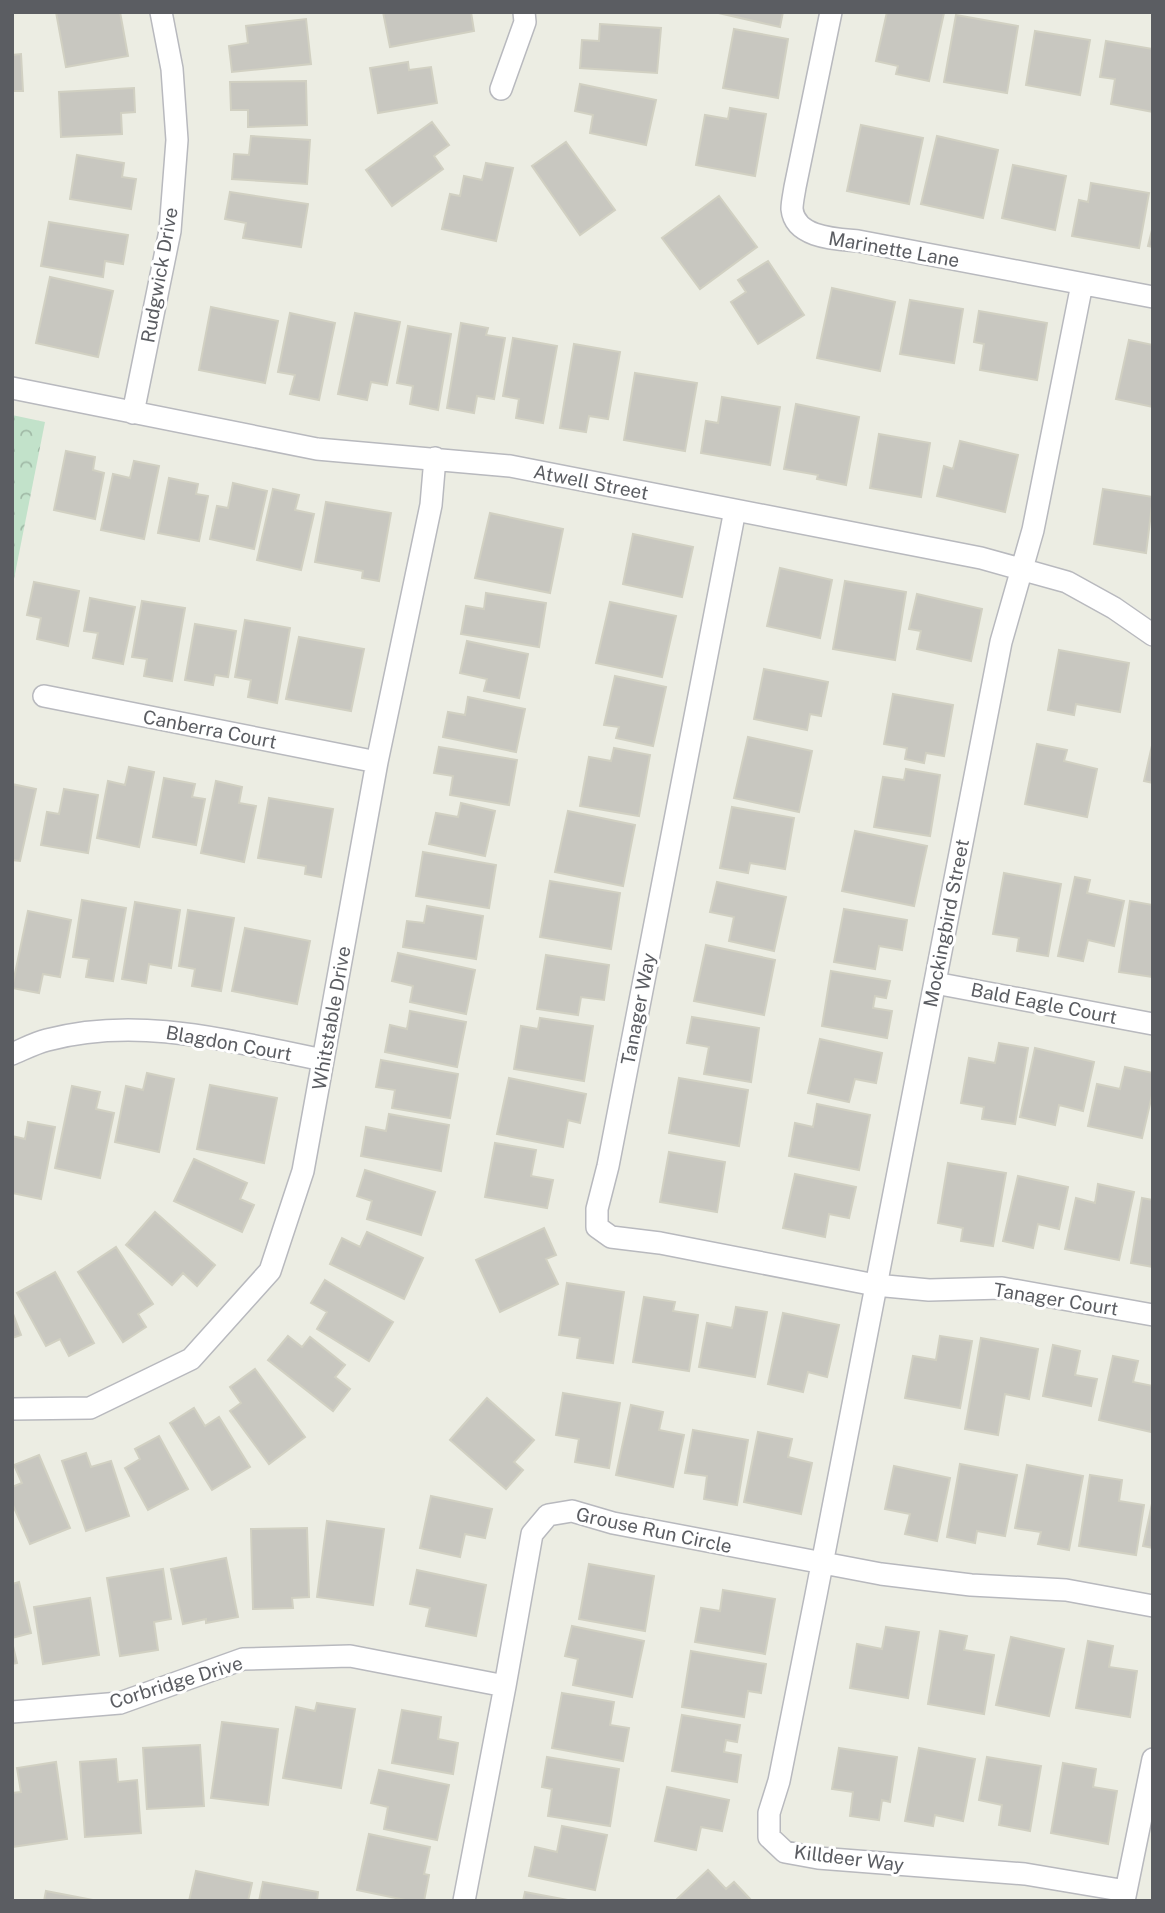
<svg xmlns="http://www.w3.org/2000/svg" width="1165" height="1913" viewBox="0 0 1165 1913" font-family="'Public Sans',sans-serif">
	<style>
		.park { fill: url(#park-crowns) }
		.building { fill: #c8c7c0; stroke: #d1d0c2; stroke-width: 2 }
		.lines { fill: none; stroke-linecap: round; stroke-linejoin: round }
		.street-casing { stroke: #b8b9be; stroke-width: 24 }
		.street { stroke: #fff; stroke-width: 21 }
		.labels { text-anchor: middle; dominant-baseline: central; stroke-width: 6; stroke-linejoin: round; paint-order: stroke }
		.street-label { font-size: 19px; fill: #5b5d62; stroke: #fff }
	</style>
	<defs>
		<pattern id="park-crowns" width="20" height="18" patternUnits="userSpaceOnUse" patternTransform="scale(1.75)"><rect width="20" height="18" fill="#c2e2ca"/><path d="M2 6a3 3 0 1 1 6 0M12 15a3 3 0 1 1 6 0" fill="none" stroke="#a1baa7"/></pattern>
	</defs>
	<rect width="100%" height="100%" fill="#ecede3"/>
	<!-- park -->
	<path class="park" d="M12 415 45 422 12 589Z"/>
	<!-- building -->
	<path class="building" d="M56 12H120L128 56 66 67Z
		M383 12H471L474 31 390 47Z
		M714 12H783L780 27Z
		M887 12 944 13 929 81 896 74 898 66 876 61Z
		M956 15 1018 26 1007 93 944 82Z
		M306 19 311 64 232 72 229 46 248 43 246 26Z
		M600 24 661 28 657 73 580 68 582 40 599 41Z
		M734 29 788 39 778 98 723 88Z
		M1035 31 1090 40 1080 95 1026 85Z
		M1106 41 1153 49V112L1111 104 1115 79 1100 77Z
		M21 54 23 91H12V55Z
		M408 62 409 70 431 67 437 103 378 113 370 68Z
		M306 81 307 125 248 127V110H231L230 82Z
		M580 84 656 100 646 145 590 133 593 115 575 111Z
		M134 88 135 112 121 113 122 134 61 137 59 92Z
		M730 108 766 114 755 176 696 165 705 115 728 119Z
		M432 122 449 145 434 156 443 169 392 206 366 170Z
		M861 125 923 138 909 204 847 191Z
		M251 136 310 140 307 184 232 179 234 154 249 155Z
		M937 136 998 150 983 218 921 204Z
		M566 142 615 210 580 235 532 166Z
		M77 155 124 163 122 177 136 179 131 209 70 199Z
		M486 163 513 168 496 241 442 229 450 194 460 196 464 176 482 180Z
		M1013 165 1066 176 1055 230 1002 218Z
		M1091 183 1149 193 1139 248 1072 236 1079 200 1088 202Z
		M230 192 308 204 301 247 243 238 246 223 225 219Z
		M719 196 757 247 700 289 662 238Z
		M49 222 128 235 123 264 105 261 103 277 41 266Z
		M1153 226V247L1148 246Z
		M768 261 804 315 758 344 731 302 746 292 738 280Z
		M50 277 113 291 98 357 36 343Z
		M832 288 895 302 880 371 817 358Z
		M910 300 963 309 954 363 900 354Z
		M211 307 278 321 265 383 199 370Z
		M979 311 1047 323 1037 380 980 370 984 344 974 342Z
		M290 313 335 323 319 400 290 394 295 375 278 372Z
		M355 313 400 322 387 385 371 382 367 400 338 394Z
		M461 323 488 328 486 335 505 338 494 399 477 396 474 413 447 408Z
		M408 326 451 334 438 410 410 404 413 386 397 383Z
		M513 338 557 346 543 423 516 418 519 399 503 396Z
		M1129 340 1153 345V407L1116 399Z
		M574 344 620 352 608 419 589 416 586 432 560 428Z
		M635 373 697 383 685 451 624 440Z
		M722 397 780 407 770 465 701 453 706 421 718 423Z
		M796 404 859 417 846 485 817 479 818 475 784 469Z
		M879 434 930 443 921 497 870 488Z
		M960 441 1018 455 1005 512 937 496 944 466 953 469Z
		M66 451 95 457 93 470 104 473 95 519 54 510Z
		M134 461 159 466 144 539 101 530 113 474 130 478Z
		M169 478 198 484 196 494 208 496 199 541 158 533Z
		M233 483 267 491 254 549 210 539 217 506 228 508Z
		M273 489 299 495 295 510 314 514 301 570 257 560Z
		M1103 489 1153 497 1146 553 1094 544Z
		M326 502 391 513 379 581 362 578 363 571 315 562Z
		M490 513 563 529 550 593 475 578Z
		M633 534 693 547 682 597 623 584Z
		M780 568 832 580 820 638 767 626Z
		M845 581 906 592 895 660 833 649Z
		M34 582 79 591 68 646 37 639 41 618 27 615Z
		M486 593 546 603 539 647 461 634 466 606 484 609Z
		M917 594 982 609 971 661 917 649 921 631 909 629Z
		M90 598 135 607 123 664 93 658 98 633 84 631Z
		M142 601 185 608 172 681 144 676 147 659 132 657Z
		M610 602 676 616 662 677 596 663Z
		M245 620 290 628 277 703 248 697 251 680 235 677Z
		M195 624 236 631 228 677 215 675 213 685 185 680Z
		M299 637 364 649 351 711 286 699Z
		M467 641 528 654 519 698 484 691 487 679 460 673Z
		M1059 650 1129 663 1120 712 1076 704 1074 715 1048 710Z
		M764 669 828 682 821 716 810 714 807 730 754 719Z
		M615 676 666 687 653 746 616 738 619 727 604 725Z
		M893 694 953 705 944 756 926 753 924 763 905 759 907 748 884 744Z
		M468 697 525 709 516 752 443 737 448 712 465 715Z
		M748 737 812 751 799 812 734 798Z
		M1153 741V783L1144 781Z
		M1037 744 1067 750 1064 761 1097 769 1087 817 1025 804Z
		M439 747 517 760 509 805 450 795 453 776 434 773Z
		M614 748 650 755 639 816 580 806 589 757 611 761Z
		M129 767 154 772 139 847 97 838 108 781 125 785Z
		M906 769 940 775 930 836 874 827 883 777 904 780Z
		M164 778 195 784 192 797 205 799 196 845 153 837Z
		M216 781 242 787 239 803 256 806 244 862 201 853Z
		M12 784 36 789 20 861 12 860Z
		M64 789 98 795 88 853 41 845 47 812 59 814Z
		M269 798 333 809 321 877 305 874 306 866 258 858Z
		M461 803 495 811 485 856 429 844 436 813 458 817Z
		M732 807 794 818 785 869 750 863 748 873 720 868Z
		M568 811 635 825 623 886 555 872Z
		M855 831 927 846 914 906 842 891Z
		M423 852 496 865 489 908 416 896Z
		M1004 873 1061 884 1048 956 1017 951 1019 938 993 934Z
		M1075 877 1090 880 1087 893 1124 901 1114 946 1088 940 1083 961 1058 956Z
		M550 881 620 893 611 949 540 937Z
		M717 882 786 897 774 951 729 941 734 917 710 912Z
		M82 900 126 908 113 981 86 977 89 959 73 957Z
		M1130 901 1153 905V977L1119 972Z
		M135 902 180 910 171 968 149 964 146 983 122 979Z
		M427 906 483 916 476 959 403 947 407 921 424 923Z
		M844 909 907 920 902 950 879 946 875 969 834 962Z
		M188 910 234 918 221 991 192 986 195 969 179 966Z
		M28 911 71 920 60 977 43 974 39 993 12 988Z
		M245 928 310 941 297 1004 232 991Z
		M706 945 775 960 764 1015 694 1001Z
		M398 953 475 970 466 1014 410 1002 413 986 392 981Z
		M546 955 609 965 604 1000 581 997 578 1015 537 1009Z
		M831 971 890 981 886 998 875 996 873 1008 892 1011 887 1038 822 1026Z
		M410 1011 466 1022 457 1067 385 1052 390 1025 407 1029Z
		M692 1017 759 1028 751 1082 704 1074 709 1047 687 1043Z
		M540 1018 593 1026 584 1081 514 1069 521 1026 538 1029Z
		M820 1039 882 1053 876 1083 855 1079 849 1102 808 1093Z
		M999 1043 1028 1048 1015 1124 982 1119 984 1107 961 1103 969 1058 995 1063Z
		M1035 1048 1094 1062 1083 1111 1059 1105 1055 1125 1020 1117Z
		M381 1060 458 1074 450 1118 392 1108 395 1090 376 1087Z
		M1125 1067 1153 1073V1091L1142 1138 1088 1126 1097 1084 1120 1089Z
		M147 1073 174 1079 159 1152 115 1142 126 1086 143 1090Z
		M509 1078 586 1094 580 1123 568 1120 563 1147 497 1134Z
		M679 1078 748 1090 739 1146 669 1133Z
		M210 1085 277 1098 264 1163 197 1149Z
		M72 1086 100 1092 96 1109 114 1113 100 1178 55 1168Z
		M817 1104 870 1115 859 1170 789 1156 795 1123 813 1127Z
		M389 1114 449 1125 441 1171 361 1156 366 1127 386 1131Z
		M28 1122 55 1127 41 1199 12 1193V1136L25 1139Z
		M495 1143 536 1150 531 1176 553 1180 547 1208 485 1197Z
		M669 1152 725 1162 717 1212 660 1202Z
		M194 1159 247 1183 240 1199 254 1205 242 1232 174 1201Z
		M948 1163 1006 1173 993 1246 961 1241 963 1228 938 1223Z
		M365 1170 435 1192 421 1235 367 1219 372 1201 357 1196Z
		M795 1174 856 1187 849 1218 829 1214 825 1237 783 1228Z
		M1018 1176 1068 1187 1059 1229 1038 1224 1033 1248 1003 1241Z
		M1098 1184 1134 1192 1119 1260 1065 1249 1076 1198 1095 1203Z
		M1142 1198 1153 1200V1267L1131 1263Z
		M155 1212 215 1265 197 1286 183 1273 172 1285 126 1245Z
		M544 1228 556 1255 546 1259 558 1284 500 1312 476 1260Z
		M367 1232 423 1258 404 1299 330 1264 342 1238 360 1247Z
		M116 1247 153 1304 138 1314 146 1327 123 1342 78 1272Z
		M55 1272 94 1343 69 1356 60 1339 46 1346 17 1293Z
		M325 1280 393 1322 369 1361 317 1329 327 1312 311 1303Z
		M567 1283 624 1292 613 1363 577 1358 580 1338 559 1335Z
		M644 1297 675 1302 673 1311 698 1315 689 1371 633 1362Z
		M736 1307 767 1312 755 1377 699 1367 707 1323 732 1328Z
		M12 1311 21 1335 12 1338Z
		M783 1313 839 1325 827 1377 808 1372 803 1392 768 1384Z
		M288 1336 302 1347 310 1337 345 1365 335 1377 350 1389 333 1411 268 1360Z
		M940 1336 972 1341 960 1408 905 1398 913 1356 936 1360Z
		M981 1338 1038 1349 1029 1399 1005 1394 998 1435 965 1429Z
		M1053 1345 1080 1351 1075 1375 1097 1379 1091 1406 1043 1396Z
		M1113 1356 1138 1361 1133 1382 1153 1386 1151 1432 1099 1420Z
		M255 1369 305 1437 269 1464 230 1411 241 1403 230 1387Z
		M563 1393 620 1403 609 1468 575 1462 579 1439 556 1435Z
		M487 1398 534 1440 514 1462 523 1470 506 1489 450 1440Z
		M631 1405 663 1412 659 1430 684 1435 673 1487 616 1475Z
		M194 1408 205 1426 219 1417 250 1467 212 1490 170 1423Z
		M693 1430 748 1440 737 1505 704 1499 707 1476 685 1473Z
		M758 1432 792 1439 788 1457 812 1463 801 1514 744 1502Z
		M159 1436 188 1489 148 1510 125 1468 140 1459 135 1449Z
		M86 1453 91 1467 111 1461 129 1516 86 1531 62 1461Z
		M39 1455 70 1528 30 1544 12 1503V1487L22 1483 14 1465Z
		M960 1464 1017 1475 1005 1536 977 1531 975 1543 947 1537Z
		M1027 1465 1083 1476 1069 1550 1038 1544 1041 1532 1015 1528Z
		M894 1466 950 1478 937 1541 905 1534 910 1514 885 1509Z
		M1090 1475 1122 1480 1119 1501 1144 1505 1136 1555 1079 1546Z
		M431 1496 492 1509 485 1538 465 1534 460 1557 420 1548Z
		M1153 1499V1548L1143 1546Z
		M327 1521 384 1529 373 1605 317 1597Z
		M307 1528 309 1597 292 1598 293 1608 253 1609 251 1529Z
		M226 1558 238 1617 206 1623V1619L183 1624 171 1569Z
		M589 1564 654 1576 645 1631 579 1619Z
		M163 1569 171 1619 154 1622 158 1650 120 1656 107 1578Z
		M417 1570 486 1585 476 1636 426 1626 430 1608 410 1604Z
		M19 1582 31 1633 12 1638V1584Z
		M723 1590 775 1599 765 1654 695 1642 701 1608 720 1611Z
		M90 1598 99 1655 43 1664 34 1607Z
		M572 1626 644 1641 632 1697 573 1685 578 1659 565 1656Z
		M886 1627 919 1632 908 1698 850 1688 857 1644 882 1649Z
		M940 1631 967 1636 964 1650 994 1655 984 1714 928 1704Z
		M1011 1637 1064 1649 1049 1716 996 1705Z
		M1088 1641 1113 1646 1109 1667 1137 1671 1130 1717 1076 1708Z
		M12 1642 17 1663 12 1664Z
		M691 1651 766 1664 761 1693 748 1691 744 1717 682 1707Z
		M562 1693 614 1702 610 1725 629 1728 623 1761 552 1748Z
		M317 1703 355 1709 341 1788 283 1778 296 1707 315 1711Z
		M402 1710 441 1717 438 1739 458 1743 453 1774 392 1763Z
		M682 1715 740 1725 737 1742 726 1740 724 1752 741 1755 737 1782 672 1771Z
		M222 1722 278 1729 268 1805 211 1798Z
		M200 1745 204 1806 147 1809 143 1748Z
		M839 1748 897 1757 890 1802 882 1800 879 1820 850 1816 853 1792 832 1789Z
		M919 1748 975 1759 963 1821 935 1815 933 1826 905 1821Z
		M547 1757 619 1769 610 1826 548 1816 552 1789 542 1787Z
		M987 1757 1041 1766 1030 1831 999 1825 1002 1805 979 1800Z
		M116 1759 118 1782 137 1780 141 1833 85 1837 80 1762Z
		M56 1762 67 1839 12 1847V1793L21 1792 17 1768Z
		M1063 1763 1096 1769 1093 1787 1117 1791 1108 1844 1051 1833Z
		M379 1770 449 1785 437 1840 384 1829 388 1807 371 1803Z
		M667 1787 729 1800 722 1831 701 1827 696 1850 655 1841Z
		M562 1826 607 1835 595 1890 529 1876 535 1847 557 1852Z
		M369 1834 430 1847 424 1874 429 1875 424 1901H410L357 1890Z
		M708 1870 726 1889 734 1882 752 1901H675Z
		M196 1871 252 1883 248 1901H189Z
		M263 1882 318 1892 317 1901H259Z
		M46 1891 98 1901H44Z
		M525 1892 573 1901H523Z"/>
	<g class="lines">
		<!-- street casing -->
		<g class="street-casing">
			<path id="street" d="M831 12 795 187C794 194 792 202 792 209 795 238 836 239 858 241L1153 297
				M501 89 525 22 524 12
				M1082 284 1033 530 1001 642 816 1595 779 1781 769 1813V1837L785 1852 818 1858 1025 1874 1126 1891
				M12 388 317 449 510 466 981 558 1067 582 1114 608 1153 635
				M133 413 170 231 177 140 172 69 161 12
				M735 510 608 1166 597 1209V1227L611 1237 660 1243 875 1285 929 1290 1002 1288 1153 1315
				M44 696 377 762
				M935 983 1153 1024
				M12 1054C24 1049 35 1043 47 1040 140 1015 232 1042 323 1060
				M12 1409 90 1408 191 1359 270 1271 303 1171 377 762 431 505 435 458
				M12 1712 120 1703 243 1659 350 1656 505 1686
				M464 1901 505 1686 532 1534 548 1515 572 1511 613 1523 881 1574 971 1585 1066 1590 1153 1606
				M1124 1901 1153 1759"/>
		</g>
		<!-- street -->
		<use href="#street" class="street"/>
	</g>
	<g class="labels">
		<!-- street labels -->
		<g class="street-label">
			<text transform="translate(894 249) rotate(10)">Marinette Lane</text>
			<text transform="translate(159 275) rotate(-80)">Rudgwick Drive</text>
			<text transform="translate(591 482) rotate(11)">Atwell Street</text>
			<text transform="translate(210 729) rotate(11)">Canberra Court</text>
			<text transform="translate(946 923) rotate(-79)">Mockingbird Street</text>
			<text transform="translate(1044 1003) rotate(11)">Bald Eagle Court</text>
			<text transform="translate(638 1009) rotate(-79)">Tanager Way</text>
			<text transform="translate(331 1018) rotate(-80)">Whitstable Drive</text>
			<text transform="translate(229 1043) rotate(10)">Blagdon Court</text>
			<text transform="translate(1056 1299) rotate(9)">Tanager Court</text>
			<text transform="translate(654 1530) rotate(12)">Grouse Run Circle</text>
			<text transform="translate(176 1682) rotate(-17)">Corbridge Drive</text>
			<text transform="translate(849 1858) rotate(7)">Killdeer Way</text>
		</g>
	</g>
	<!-- border -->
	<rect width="1165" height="1913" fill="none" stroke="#5b5d62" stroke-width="28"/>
</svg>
